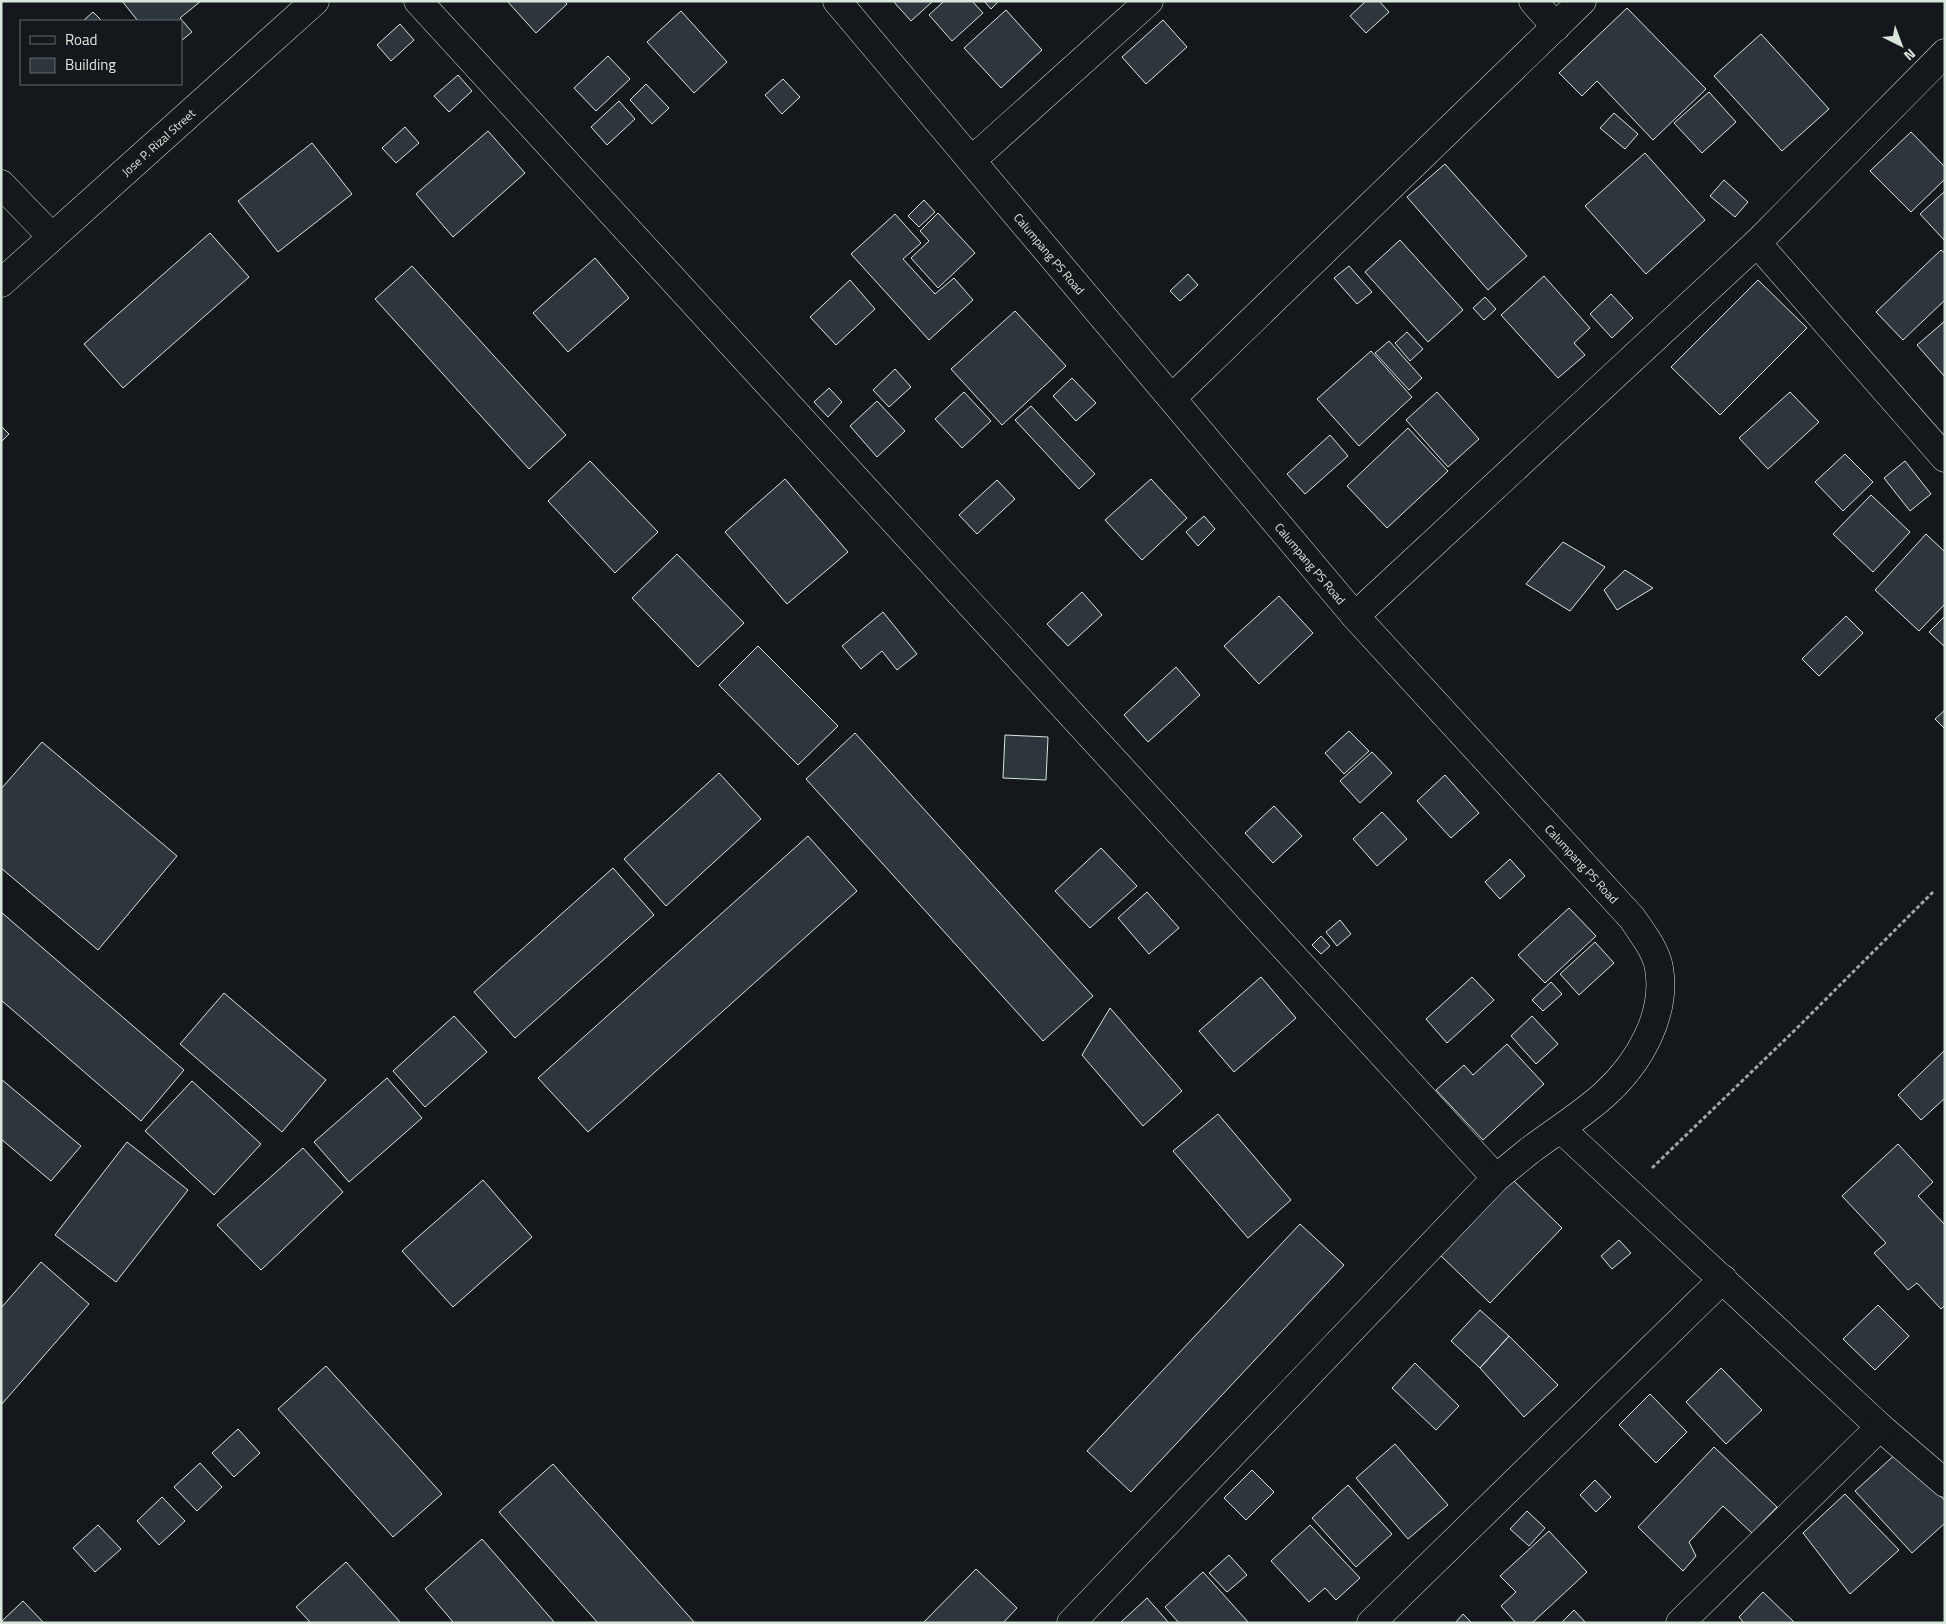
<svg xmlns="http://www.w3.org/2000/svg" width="1946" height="1624" viewBox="0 0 1946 1624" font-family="'Titillium Web',sans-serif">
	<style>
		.building { fill: #2c363c; stroke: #d8e6dc }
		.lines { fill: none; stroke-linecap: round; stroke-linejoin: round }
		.street-casing { stroke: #d8e6dc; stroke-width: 29 }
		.secondary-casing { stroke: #d8e6dc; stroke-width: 29 }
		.path { stroke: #9da8a2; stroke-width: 3; stroke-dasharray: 4 2.5; stroke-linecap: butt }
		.street { stroke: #14181c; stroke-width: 28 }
		.secondary { stroke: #14181c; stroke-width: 28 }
		.labels { text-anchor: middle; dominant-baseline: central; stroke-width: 4; stroke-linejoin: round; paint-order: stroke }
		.street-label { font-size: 12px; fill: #d8e6dc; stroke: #14181c }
	</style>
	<rect width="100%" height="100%" fill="#14181c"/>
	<!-- building -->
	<path class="building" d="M122 1H201L180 18 192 32 181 41V21H138Z
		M507 1H565L567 4 536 33Z
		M893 1H933L911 21Z
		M944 1H972L983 13 952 41 929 15Z
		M984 1H999L991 9Z
		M1366 1H1379L1389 12 1366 33 1350 16Z
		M1627 8 1706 89 1653 140 1597 81 1582 96 1559 73Z
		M1006 10 1042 50 1001 88 964 48Z
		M681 11 727 62 694 93 647 42Z
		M93 12 102 21H83Z
		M1163 20 1187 47 1146 84 1122 57Z
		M400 24 414 40 391 61 377 45Z
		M1761 34 1829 109 1782 151 1714 76Z
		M608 56 630 79 596 111 574 88Z
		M458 75 472 91 449 112 434 96Z
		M783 79 800 97 782 114 765 95Z
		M646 84 669 108 652 124 630 100Z
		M1709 92 1736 122 1702 153 1674 123Z
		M619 101 635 119 607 145 591 127Z
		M1614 113 1638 134 1625 149 1600 128Z
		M405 127 419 143 396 163 382 148Z
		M488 131 525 173 453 237 416 194Z
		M1911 132 1945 167V179L1911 212 1870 171Z
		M312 143 352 194 278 252 238 201Z
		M1645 153 1705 220 1646 274 1585 206Z
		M1445 164 1527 256 1488 290 1407 197Z
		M1724 180 1748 202 1735 217 1710 196Z
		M1945 191V241L1920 214Z
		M924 200 935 212 919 227 908 216Z
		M938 213 975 253 938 288 911 258 929 241 920 231Z
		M895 214 921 243 903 259 935 294 954 278 973 300 929 340 851 254Z
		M210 233 249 277 123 388 84 344Z
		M1400 240 1463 310 1428 342 1365 272Z
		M1941 250 1945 253V300L1903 340 1876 312Z
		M595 258 629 298 568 352 533 313Z
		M412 266 566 435 529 469 375 299Z
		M1349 266 1372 292 1357 304 1334 278Z
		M1188 274 1198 285 1180 301 1170 291Z
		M1544 276 1590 328 1574 343 1585 355 1558 378 1501 315Z
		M850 280 875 309 836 345 810 317Z
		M1758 280 1807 328 1720 415 1671 367Z
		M1611 294 1633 318 1612 338 1590 314Z
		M1485 297 1496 309 1484 320 1473 308Z
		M1015 311 1066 366 1002 425 951 369Z
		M1945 321V377L1917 345Z
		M1407 332 1423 349 1410 361 1395 343Z
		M1389 341 1422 378 1409 390 1375 353Z
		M1371 351 1412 397 1359 446 1317 399Z
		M895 369 911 387 889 407 873 390Z
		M1072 378 1096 403 1076 421 1053 396Z
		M829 388 842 402 828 417 814 402Z
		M964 392 991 421 962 448 935 419Z
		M1437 392 1479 439 1448 467 1406 420Z
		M1790 392 1819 422 1768 469 1739 438Z
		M877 401 905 431 877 457 850 426Z
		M1031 406 1095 474 1079 489 1015 420Z
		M1 426 9 434 1 442Z
		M1408 428 1448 471 1387 528 1347 486Z
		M1330 435 1348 456 1305 494 1287 474Z
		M1845 454 1873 482 1843 511 1815 482Z
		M590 461 658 532 615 573 548 501Z
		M1905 461 1931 494 1910 511 1884 478Z
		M785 479 848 552 787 604 725 532Z
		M1151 479 1187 518 1142 560 1105 520Z
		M997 480 1015 499 977 534 959 515Z
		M1871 495 1910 532 1873 572 1833 534Z
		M1204 516 1215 529 1198 546 1186 532Z
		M1926 534 1945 552V604L1919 631 1875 590Z
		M1563 542 1605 567 1570 611 1526 584Z
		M677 554 744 623 698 667 632 598Z
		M1625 570 1653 588 1617 610 1604 590Z
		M1082 592 1102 615 1068 646 1047 624Z
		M1279 596 1313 633 1259 684 1224 646Z
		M883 612 917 654 897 670 882 651 861 669 842 646Z
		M1846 616 1863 633 1819 676 1802 659Z
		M1945 616V647L1929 632Z
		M758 646 838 726 798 765 719 685Z
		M1176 667 1200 695 1148 742 1124 715Z
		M1945 710V729L1935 719Z
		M1349 731 1369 751 1344 774 1325 753Z
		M855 733 1093 996 1043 1041 806 779Z
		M1005 735 1048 737 1046 780 1003 778Z
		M42 742 177 856 98 950 1 868V789Z
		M1372 752 1392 773 1360 803 1340 781Z
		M719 773 761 819 666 906 624 859Z
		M1445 775 1479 813 1451 838 1417 801Z
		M1274 806 1302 836 1273 863 1245 833Z
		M1382 812 1407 839 1377 866 1353 839Z
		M808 836 857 891 588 1132 538 1078Z
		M1101 848 1137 886 1090 928 1055 891Z
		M1510 859 1525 876 1500 899 1485 882Z
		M613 868 654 915 515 1038 474 992Z
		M1147 892 1179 928 1149 954 1118 918Z
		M1569 908 1596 936 1545 983 1518 955Z
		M1 912 184 1070 141 1121 1 1000Z
		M1340 920 1351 934 1337 946 1326 932Z
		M1321 936 1330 946 1321 954 1312 945Z
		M1595 942 1614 963 1579 995 1560 974Z
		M1261 977 1296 1018 1234 1072 1199 1031Z
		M1472 977 1494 1000 1447 1043 1426 1019Z
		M1551 982 1562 994 1543 1011 1532 1000Z
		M224 993 326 1080 282 1132 180 1044Z
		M1110 1008 1182 1091 1143 1126 1082 1055Z
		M454 1016 487 1052 425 1107 393 1071Z
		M1532 1016 1558 1044 1536 1064 1511 1036Z
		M1507 1044 1544 1084 1483 1140 1436 1090 1464 1065 1473 1075Z
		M1945 1050V1098L1921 1120 1898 1095Z
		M387 1078 422 1118 349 1182 314 1142Z
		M1 1079 81 1146 51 1181 1 1139Z
		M192 1081 261 1144 214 1195 145 1131Z
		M1218 1114 1291 1200 1248 1238 1173 1151Z
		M127 1142 188 1190 116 1282 55 1235Z
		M1898 1144 1933 1182 1918 1196 1945 1225V1305L1941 1309 1917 1283 1908 1290 1874 1253 1886 1243 1842 1196Z
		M303 1148 343 1192 261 1270 217 1225Z
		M483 1180 532 1237 453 1307 402 1251Z
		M1513 1180 1562 1228 1490 1303 1440 1255Z
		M1300 1224 1344 1265 1131 1492 1087 1451Z
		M1619 1240 1631 1253 1612 1269 1601 1256Z
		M41 1262 89 1304 1 1405V1308Z
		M1878 1305 1909 1336 1875 1370 1843 1339Z
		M1480 1310 1509 1336 1480 1368 1451 1341Z
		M1509 1336 1558 1385 1524 1417 1480 1368Z
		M1415 1363 1459 1406 1436 1430 1392 1388Z
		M326 1366 442 1494 393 1537 278 1409Z
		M1721 1368 1762 1410 1726 1444 1686 1402Z
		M1650 1394 1687 1432 1656 1463 1619 1425Z
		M238 1429 260 1453 234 1477 212 1453Z
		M1395 1444 1448 1505 1408 1539 1356 1478Z
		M1714 1447 1777 1507 1752 1533 1723 1506 1689 1542 1696 1556 1683 1571 1638 1527Z
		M1899 1451 1945 1501V1523L1912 1553 1855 1491Z
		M200 1463 222 1487 197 1511 174 1487Z
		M553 1464 695 1623H598L499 1512Z
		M1252 1470 1274 1492 1246 1520 1224 1498Z
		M1595 1480 1611 1497 1596 1512 1580 1495Z
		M1348 1485 1392 1534 1356 1567 1312 1518Z
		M1845 1494 1899 1550 1850 1594 1803 1533Z
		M162 1497 185 1521 159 1545 137 1521Z
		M1527 1511 1545 1528 1529 1546 1510 1529Z
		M98 1525 121 1549 95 1572 73 1548Z
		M1310 1525 1360 1578 1336 1600 1325 1588 1309 1602 1271 1561Z
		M1549 1531 1587 1572 1532 1623H1516L1501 1606 1516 1592 1500 1576Z
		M482 1539 555 1623H454L425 1589Z
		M1229 1555 1247 1575 1227 1592 1209 1573Z
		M346 1562 401 1623H311L296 1607Z
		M976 1569 1017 1608 1003 1623H923Z
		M1203 1572 1249 1623H1179L1165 1607Z
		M1763 1592 1795 1623H1744L1739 1617Z
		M1147 1598 1169 1623H1120Z
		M23 1601 44 1623H1V1622Z
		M1574 1610 1586 1623H1561Z
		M1463 1614 1472 1623H1455Z"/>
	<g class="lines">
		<!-- street casing -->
		<g class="street-casing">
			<g id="street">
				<path d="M418 1 1496 1178"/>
				<path id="s1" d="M837 1 1355 616 1632 918C1642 933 1656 950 1659 968 1667 1015 1639 1063 1605 1094 1582 1115 1554 1132 1529 1151 1518 1160 1507 1169 1496 1178L1071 1623"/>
				<path d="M1533 1 1556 27"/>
				<path d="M972 160 1149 1"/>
				<path d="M1 184 52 237"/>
				<path d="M1757 243 1945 458"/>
				<path d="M1172 398 1582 1"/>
				<path d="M1355 616 1757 243 1945 53"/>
				<path d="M1561 1129 1880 1427 1945 1483"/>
				<path d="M1371 1623 1723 1279"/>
				<path d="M1680 1623 1880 1427"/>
			</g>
		</g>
		<!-- secondary casing -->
		<g class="secondary-casing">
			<g id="secondary">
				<path id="s2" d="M1 283 315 1"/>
			</g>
		</g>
		<!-- path -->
		<path class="path" d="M1652 1168 1796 1029 1933 892"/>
		<!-- street -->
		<use href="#street" class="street"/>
		<!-- secondary -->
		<use href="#secondary" class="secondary"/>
	</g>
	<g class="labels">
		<!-- street labels -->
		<g class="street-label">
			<text stroke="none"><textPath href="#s2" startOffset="211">Jose P. Rizal Street</textPath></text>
			<text stroke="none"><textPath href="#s1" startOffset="330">Calumpang PS Road</textPath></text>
			<text stroke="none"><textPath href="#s1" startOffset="735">Calumpang PS Road</textPath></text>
			<text stroke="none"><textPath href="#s1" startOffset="1140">Calumpang PS Road</textPath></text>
		</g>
	</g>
	<!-- border -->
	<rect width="1946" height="1624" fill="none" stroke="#d8e6dc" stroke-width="5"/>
	<!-- legend -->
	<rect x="20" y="20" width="162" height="65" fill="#14181c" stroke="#626a69"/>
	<rect x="30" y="36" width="25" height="8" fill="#14181c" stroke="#626a69"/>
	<text x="65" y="45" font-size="15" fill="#d8e6dc">Road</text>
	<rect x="30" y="58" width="25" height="15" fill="#2c363c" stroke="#626a69"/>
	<text x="65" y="70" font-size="15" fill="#d8e6dc">Building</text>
	<!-- north arrow -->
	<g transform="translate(1901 45) rotate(138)" stroke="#14181c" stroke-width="4" paint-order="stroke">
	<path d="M0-4L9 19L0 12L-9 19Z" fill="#d8e6dc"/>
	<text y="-8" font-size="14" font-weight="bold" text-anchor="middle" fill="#d8e6dc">N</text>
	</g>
</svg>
